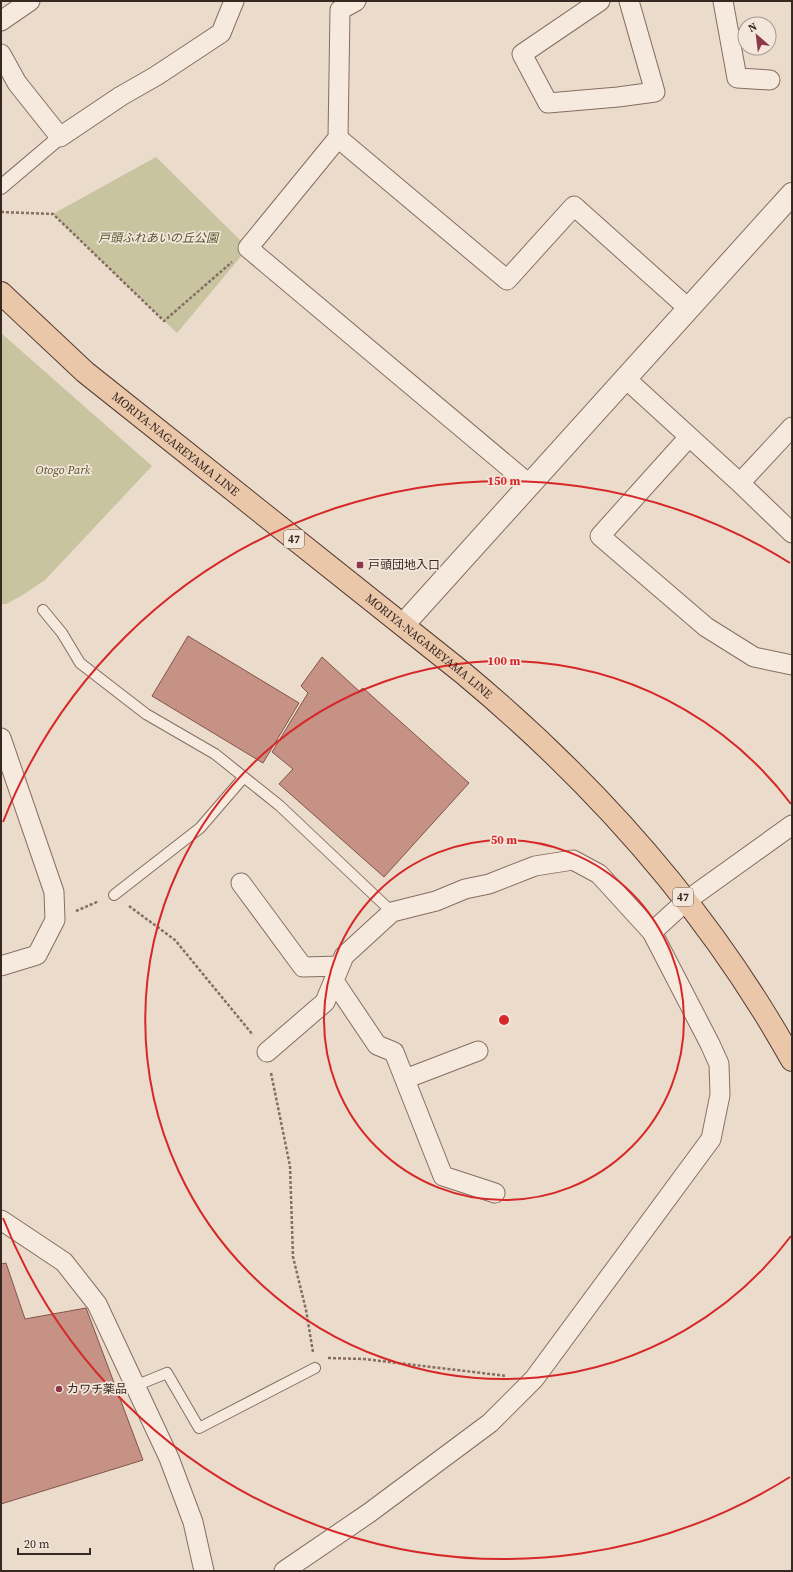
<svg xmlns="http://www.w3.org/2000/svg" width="793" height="1572" viewBox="0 0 793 1572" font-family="'Source Serif 4','Noto Sans JP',serif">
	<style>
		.green { fill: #c8c4a0 }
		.building { fill: #c59285; stroke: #835449 }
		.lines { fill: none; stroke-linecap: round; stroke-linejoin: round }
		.service-casing { stroke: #866d61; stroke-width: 12 }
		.pedestrian-casing { stroke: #866d61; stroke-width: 16 }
		.minor-casing { stroke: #866d61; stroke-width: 21 }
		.tertiary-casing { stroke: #866d61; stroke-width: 24 }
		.primary-casing { stroke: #553c34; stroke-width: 24 }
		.path { stroke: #866d61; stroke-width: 2.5; stroke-dasharray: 3 2; stroke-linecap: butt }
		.service { stroke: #f6eade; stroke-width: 10 }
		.pedestrian { stroke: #f6eade; stroke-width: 14 }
		.minor { stroke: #f6eade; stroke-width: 19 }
		.tertiary { stroke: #f6eade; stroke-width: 22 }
		.primary { stroke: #e9c7a8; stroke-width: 22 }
		.ring { fill: none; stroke: #d62828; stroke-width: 2 }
		.poi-dot { fill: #8f374a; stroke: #f3e6da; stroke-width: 1.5 }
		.labels { text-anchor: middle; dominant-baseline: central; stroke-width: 3.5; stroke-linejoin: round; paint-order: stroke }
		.shield { fill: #f3e6da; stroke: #706159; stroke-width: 1 }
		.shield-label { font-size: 11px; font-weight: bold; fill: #382822 }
		.park-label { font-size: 12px; font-style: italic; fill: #51532b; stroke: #f3e6da }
		.street-label { font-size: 12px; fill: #382822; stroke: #f3e6da }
		.poi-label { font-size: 12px; fill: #382822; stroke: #f3e6da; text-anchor: start }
		.centre { fill: #d62828; stroke: #f3e6da; stroke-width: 2 }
		.ring-label { font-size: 12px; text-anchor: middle; font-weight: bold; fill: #d62828; stroke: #f3e6da; stroke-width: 3.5; stroke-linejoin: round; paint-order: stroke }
	</style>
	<rect width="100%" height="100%" fill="#ebdbcb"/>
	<!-- green -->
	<path class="green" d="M156 157 248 248 177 333 53 214Z
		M1 333 152 466 45 580 21 596 6 604H1Z"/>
	<!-- building -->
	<path class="building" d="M188 636 299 703 263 763 152 696Z
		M322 657 359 691 363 688 469 783 384 877 279 784 293 769 272 752 308 693 301 686Z
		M6 1263 25 1319 86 1308 143 1460 1 1504V1264Z"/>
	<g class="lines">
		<!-- service casing -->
		<g class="service-casing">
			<path id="service" d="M43 610 62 633 80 663 146 714 215 754 280 806 392 912
				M114 895 200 828 244 777
				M135 1386 167 1373 199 1428 315 1368"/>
		</g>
		<!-- pedestrian casing -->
		<g class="pedestrian-casing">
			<path id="pedestrian" d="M1 187 60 137"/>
		</g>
		<!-- minor casing -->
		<g class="minor-casing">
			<path id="minor" d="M356 1 340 10 338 138 507 280 574 206 688 308
				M600 1 522 54 548 103 618 97 655 92 629 1
				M723 1 737 78 770 80
				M1 21 30 1
				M1 54 17 83 60 137 121 96 156 76 221 33 234 1
				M338 138 248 248 529 484
				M625 378 740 483 792 533
				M689 437 600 536 706 627 754 657 792 665
				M740 483 792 427
				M1 738 54 892 55 920 37 955 1 966
				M241 883 303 967 340 966
				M334 981 377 1045 394 1052 443 1176 495 1193
				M267 1052 325 1002 344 956 392 912 436 901 465 889 489 884 535 866 573 860 599 874 652 932
				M405 1079 478 1051
				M1 1220 64 1262 97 1304 169 1458 193 1522 204 1571
				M284 1571 369 1513 490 1423 534 1379 711 1139 720 1095 719 1064 710 1044 652 932 686 901 792 825"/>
		</g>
		<!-- tertiary casing -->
		<g class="tertiary-casing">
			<path id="tertiary" d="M403 625 792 194"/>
		</g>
		<!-- primary casing -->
		<g class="primary-casing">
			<g id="primary">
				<path id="s1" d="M1 293 85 372 463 673C594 782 709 911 792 1060"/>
			</g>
		</g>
		<!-- path -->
		<path class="path" d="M1 212 53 214 164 321 232 262
			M129 906 175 940 253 1035
			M76 911 99 901
			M271 1073 290 1166 293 1257 306 1310 313 1352
			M328 1358 364 1359 507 1376"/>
		<!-- service -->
		<use href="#service" class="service"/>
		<!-- pedestrian -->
		<use href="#pedestrian" class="pedestrian"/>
		<!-- minor -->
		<use href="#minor" class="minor"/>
		<!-- tertiary -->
		<use href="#tertiary" class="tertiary"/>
		<!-- primary -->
		<use href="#primary" class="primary"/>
	</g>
	<!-- distance rings -->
	<g class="ring">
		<circle cx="504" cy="1020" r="180"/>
		<path d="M791 1236A359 359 0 1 1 791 804"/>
		<path d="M790 1477A539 539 0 0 1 3 1218M3 822A539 539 0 0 1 790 563"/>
	</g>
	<!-- markers -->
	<g class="poi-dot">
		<rect x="356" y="561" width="8" height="8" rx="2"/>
		<circle cx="59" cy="1389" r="4"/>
	</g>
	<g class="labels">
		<!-- shield labels -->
		<g class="shield">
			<rect x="284" y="530" width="20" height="18" rx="3"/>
			<rect x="673" y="888" width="20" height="18" rx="3"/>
		</g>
		<g class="shield-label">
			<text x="294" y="539">47</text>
			<text x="683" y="897">47</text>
		</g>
		<!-- park labels -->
		<g class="park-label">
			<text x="158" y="238">戸頭ふれあいの丘公園</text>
			<text x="63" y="470">Otogo Park</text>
		</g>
		<!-- street labels -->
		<g class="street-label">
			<text stroke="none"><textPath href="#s1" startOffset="231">MORIYA-NAGAREYAMA LINE</textPath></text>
			<text stroke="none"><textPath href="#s1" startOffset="555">MORIYA-NAGAREYAMA LINE</textPath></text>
		</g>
		<!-- poi labels -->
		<g class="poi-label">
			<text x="368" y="565">戸頭団地入口</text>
			<text x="67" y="1389">カワチ薬品</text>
		</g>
	</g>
	<circle cx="504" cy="1020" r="6" class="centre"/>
	<g class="ring-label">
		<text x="504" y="485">150 m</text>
		<text x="504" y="665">100 m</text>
		<text x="504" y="844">50 m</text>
	</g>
	<!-- border -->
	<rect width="793" height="1572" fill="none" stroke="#382822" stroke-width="4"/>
	<!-- north arrow -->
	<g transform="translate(757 36) rotate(332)"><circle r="19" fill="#f3e6da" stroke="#a89a90"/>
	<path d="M0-3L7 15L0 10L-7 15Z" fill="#8f374a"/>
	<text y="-6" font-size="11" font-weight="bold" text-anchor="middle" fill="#382822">N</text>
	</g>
	<!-- scale -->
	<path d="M18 1548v6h72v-6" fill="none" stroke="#382822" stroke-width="2"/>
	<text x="24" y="1548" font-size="12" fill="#382822" stroke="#f3e6da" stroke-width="3" paint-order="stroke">20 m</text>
</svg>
